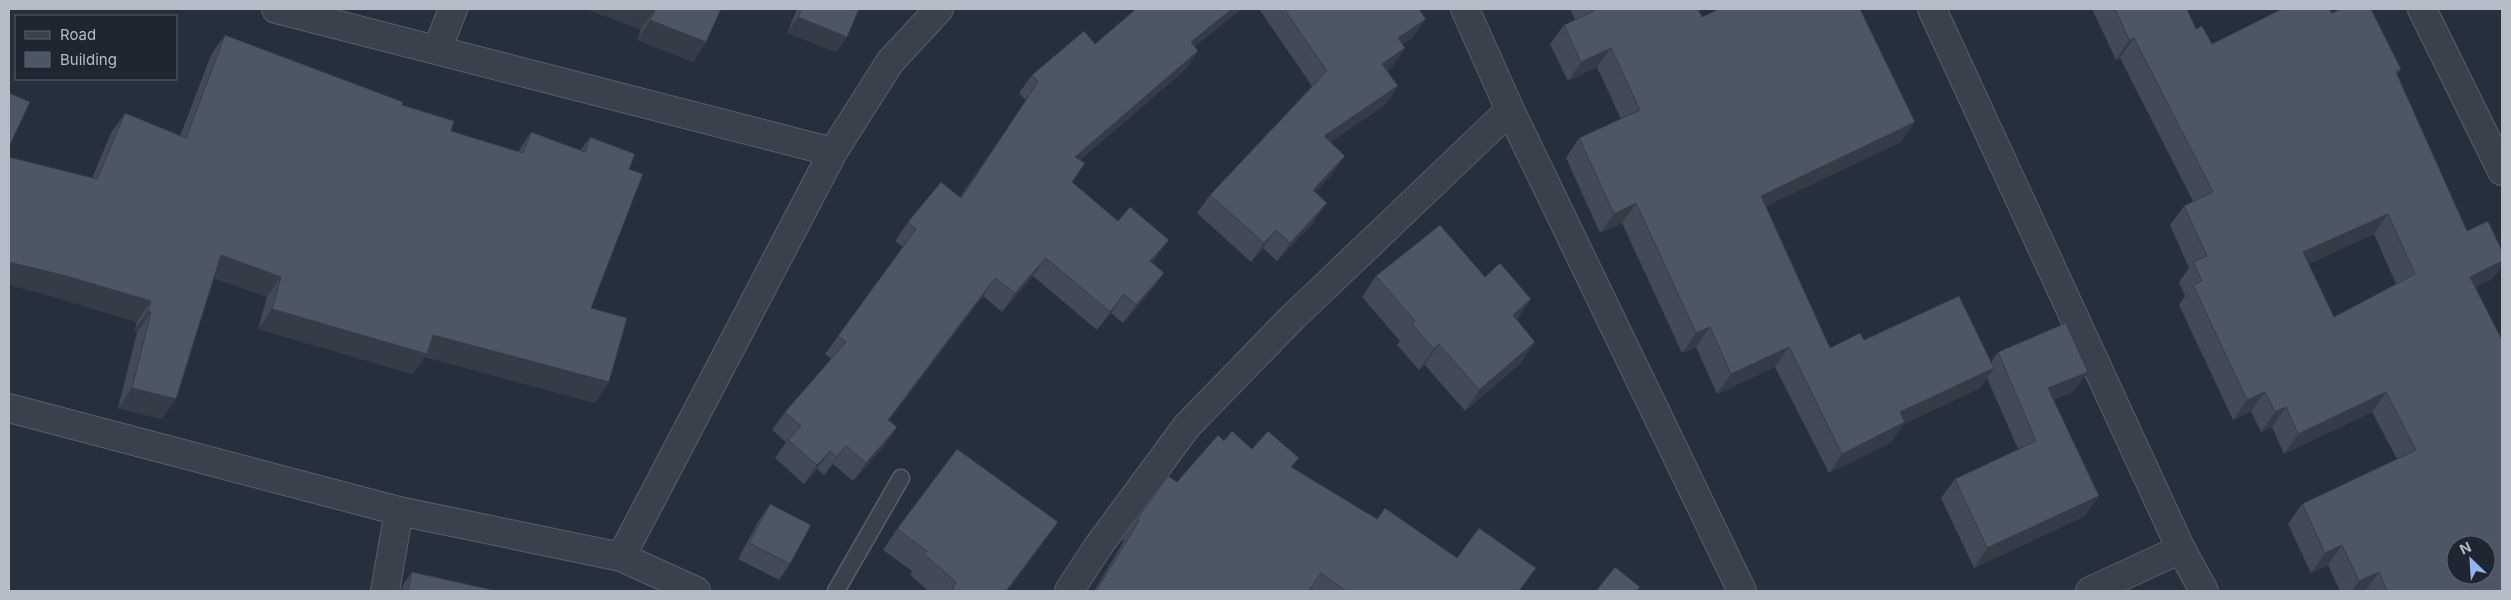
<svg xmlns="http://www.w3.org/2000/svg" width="2511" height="600" viewBox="0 0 2511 600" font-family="Inter,sans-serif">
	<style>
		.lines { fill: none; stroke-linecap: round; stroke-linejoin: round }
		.service-casing { stroke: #585f6a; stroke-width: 19 }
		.minor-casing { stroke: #585f6a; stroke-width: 30 }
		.service { stroke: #3a414c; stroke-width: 16 }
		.minor { stroke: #3a414c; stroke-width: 28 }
		.wall { fill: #424a57; fill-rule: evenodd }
		.shaded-wall { fill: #363c47 }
		.building { fill: #4d5665; stroke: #363c47; fill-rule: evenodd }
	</style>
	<rect width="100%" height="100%" fill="#262f3c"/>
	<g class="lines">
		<!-- service casing -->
		<g class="service-casing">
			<path id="service" d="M836 591 901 478"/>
		</g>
		<!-- minor casing -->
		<g class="minor-casing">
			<path id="minor" d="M276 9 833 152
				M1465 9 1510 110 1742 591
				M1932 9 2181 549 2204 591
				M2422 9 2502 171
				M437 50 453 9
				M9 408 399 511 621 557 696 591
				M621 557 833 152 890 62 939 9
				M385 591 399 511
				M1069 591 1099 545 1187 426 1292 318 1510 110
				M2090 591 2181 549"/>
		</g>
		<!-- service -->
		<use href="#service" class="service"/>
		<!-- minor -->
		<use href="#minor" class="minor"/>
	</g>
	<!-- wall -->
	<path class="wall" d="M585 9H721L706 42 693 62 637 40 641 29Z
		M797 9H859L847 37 836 52 787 33Z
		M1259 9H1419L1413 37 1403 44 1393 66 1387 70 1398 86 1385 105 1330 142 1332 174 1315 192 1314 222 1277 261 1263 248 1251 262 1197 213 1210 195 1312 86Z
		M1570 9H1698L1702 17 1901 142 1766 206 1830 348 1864 340 1991 362 1998 352 2074 391 2053 400 2085 516 1974 568 1941 498 1955 479 2018 449 1987 378 1980 388 1904 424 1891 442 1829 473 1775 367 1717 394 1696 347 1682 353 1622 223 1600 233 1566 158 1579 138 1621 119 1597 67 1568 81 1550 44 1564 25 1575 20Z
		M2092 9H2187L2196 29 2212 44 2332 13 2401 69 2397 75 2467 231 2502 251V265L2492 279 2475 287 2502 591H2340L2328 565 2311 573 2288 524 2302 504 2397 459 2372 412 2284 454 2272 427 2261 432 2251 411 2233 420 2179 305 2185 296 2179 282 2189 268 2170 225 2184 206 2193 201 2120 58 2116 60ZM2374 234 2396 284 2334 317 2308 264Z
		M225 35 402 105 451 131 518 152 531 132 580 151 590 137 629 169 591 308 595 403 425 357 413 374 258 329 267 297 214 278 162 419 118 408 137 332 134 331 137 322 51 296 92 178 111 133 125 113 180 136 211 55Z
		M1095 44 1195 47 1198 51 1186 69 1080 160 1072 182 1156 258 1152 262 1164 273 1151 291 1123 323 1111 313 1097 330 1033 276 1002 312 983 296 889 420 897 427 884 446 853 481 833 464 824 475 817 469 804 484 775 458 786 442 772 430 785 412 831 359 825 354 903 247 895 241 908 222 960 197 1026 101 1019 93 1032 75Z
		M1376 276 1517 320 1521 363 1465 411 1425 365 1419 370 1397 345 1400 341 1362 297Z
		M1224 441 1252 449 1292 467 1377 519 1457 558 1519 591H1094L1124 541 1122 540 1137 519 1177 482Z
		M770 504 790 564 779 580 738 559 759 520Z
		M897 529 1043 543 1007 591H928L910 575 912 571 883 550Z
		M412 572 497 591H401L403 585Z"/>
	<!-- shaded-wall -->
	<path class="shaded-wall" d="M585 9H652L655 10 641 29Z
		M1232 9H1242L1178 60 1191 42Z
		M798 17 847 37 836 52 787 33Z
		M1426 19 1413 37 1385 57 1398 38Z
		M650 20 706 42 693 62 637 40Z
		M2134 38 2120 58 2116 60 2129 40Z
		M1405 48 1393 66 1369 82 1382 64Z
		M1611 48 1597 67 1568 81 1581 62Z
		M1198 51 1186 69 1062 175 1075 157Z
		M1398 86 1385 105 1311 155 1324 136Z
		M1915 122 1901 142 1747 215 1761 196Z
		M1345 156 1332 174 1300 208 1313 190Z
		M1327 203 1314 222 1277 261 1290 243Z
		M1636 203 1622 223 1600 233 1614 214Z
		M2388 214 2374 234 2289 272 2303 252Z
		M1276 230 1263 248 1251 262 1264 243Z
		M1169 240 1156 258 1137 279 1150 261Z
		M221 255 281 277 267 297 207 275Z
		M1046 258 1033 276 1002 312 1015 293Z
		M2502 261V265L2492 279 2456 297 2470 277Z
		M9 262 66 276 151 301 137 322 51 296 9 285Z
		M1164 273 1151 291 1123 323 1136 305Z
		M995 278 983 296 876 438 888 420Z
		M1124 294 1111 313 1097 330 1110 312Z
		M1531 299 1517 320 1513 315Z
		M272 309 433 335 609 382 595 403 425 357 413 374 258 329Z
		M148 311 151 312 137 332 134 331Z
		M1710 327 1696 347 1682 353 1696 333Z
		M1535 342 1521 363 1465 411 1479 390Z
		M1439 344 1425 365 1419 370 1434 349Z
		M1789 347 1775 367 1717 394 1731 374Z
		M1994 368 1980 388 1904 424 1891 442 1829 473 1842 454 1900 412Z
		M2088 372 2074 391 2035 408 2048 388Z
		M132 388 176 399 162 419 118 408Z
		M2265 392 2251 411 2233 420 2247 400Z
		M2386 392 2372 412 2284 454 2298 434Z
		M2286 407 2272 427 2261 432 2275 412Z
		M897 427 884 446 853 481 866 463Z
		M846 446 833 464 824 475 837 457Z
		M830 451 817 469 804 484 817 465Z
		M2099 496 2085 516 1974 568 1987 548Z
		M1058 522 1007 591H1006Z
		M2342 545 2328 565 2311 573 2325 553Z
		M2379 572 2365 591H2352L2359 581Z"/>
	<!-- building -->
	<path class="building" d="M652 9H721L706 42 650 20 655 10Z
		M802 9H859L847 37 798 17Z
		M1136 9H1232L1191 42 1198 51 1075 157 1085 163 1072 182 1118 221 1130 207 1169 240 1150 261 1164 273 1136 305 1124 294 1110 312 1046 258 1015 293 995 278 888 420 897 427 866 463 846 446 837 457 830 451 817 465 788 440 801 426 785 412 846 342 838 336 916 229 908 222 941 182 961 198 1038 82 1032 75 1084 31 1095 44Z
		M1284 9H1419L1426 19 1398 38 1405 48 1382 64 1398 86 1324 136 1345 156 1313 190 1327 203 1290 243 1276 230 1264 243 1210 195 1327 71Z
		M1592 9H1698L1702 17 1719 9H1860L1915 122 1761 196 1830 348 1860 333 1864 340 1959 296 1994 368 1900 412 1905 422 1842 454 1789 347 1731 374 1710 327 1696 333 1636 203 1614 214 1579 138 1640 110 1611 48 1581 62 1564 25 1594 11Z
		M2115 9H2187L2196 29 2202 26 2212 44 2282 9H2329L2332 13 2341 9H2371L2401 69 2396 72 2467 231 2488 221 2502 251V261L2470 277 2502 340V591H2387L2379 572 2359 581 2342 545 2325 553 2302 504 2416 450 2386 392 2298 434 2286 407 2275 412 2265 392 2247 400 2193 285 2202 281 2193 262 2207 256 2184 206 2213 192 2134 38 2129 40ZM2388 214 2415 274 2334 317 2303 252ZM2456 545H2486V575H2456Z
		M225 35 403 102 402 105 454 121 451 131 523 153 531 132 585 152 590 137 635 154 629 169 643 174 591 308 627 318 609 382 433 335 427 354 272 309 281 277 221 255 176 399 132 388 151 312 148 311 151 301 66 276 9 262V157L97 179 125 113 186 138Z
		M9 93 30 102 9 147Z
		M1440 225 1485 277 1500 263 1531 299 1513 315 1535 342 1479 390 1439 344 1434 349 1412 324 1415 321 1376 276Z
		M2066 323 2088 372 2048 388 2099 496 1987 548 1955 479 2036 441 1998 352Z
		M1232 431 1252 449 1268 431 1299 458 1291 467 1377 519 1385 508 1457 558 1479 528 1536 568 1519 591H1346L1321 573 1309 591H1096L1139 521 1137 519 1168 476 1177 482 1218 435 1224 441Z
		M957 449 1058 522 1006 591H954L952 590 956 582 924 554 927 551 897 529Z
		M770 504 811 525 790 564 749 543Z
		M1615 567 1640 587 1636 591H1596Z
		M412 572 497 591H408Z"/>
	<!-- border -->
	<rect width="2511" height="600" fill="none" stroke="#b6bcc7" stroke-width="20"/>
	<!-- legend -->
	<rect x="15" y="15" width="162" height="65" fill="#1f2631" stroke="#5b626d"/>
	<rect x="25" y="31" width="25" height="8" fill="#3a414c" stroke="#5b626d"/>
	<text x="60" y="40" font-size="15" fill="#b6bcc7">Road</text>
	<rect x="25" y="52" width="25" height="15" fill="#4d5665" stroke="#5b626d"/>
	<text x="60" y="65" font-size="15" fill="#b6bcc7">Building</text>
	<!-- north arrow -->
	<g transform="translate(2471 560) rotate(335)"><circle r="24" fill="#1f2631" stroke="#5b626d"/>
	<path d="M0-4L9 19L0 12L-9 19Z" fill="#94b5ee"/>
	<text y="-8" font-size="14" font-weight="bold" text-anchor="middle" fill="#b6bcc7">N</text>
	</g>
</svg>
